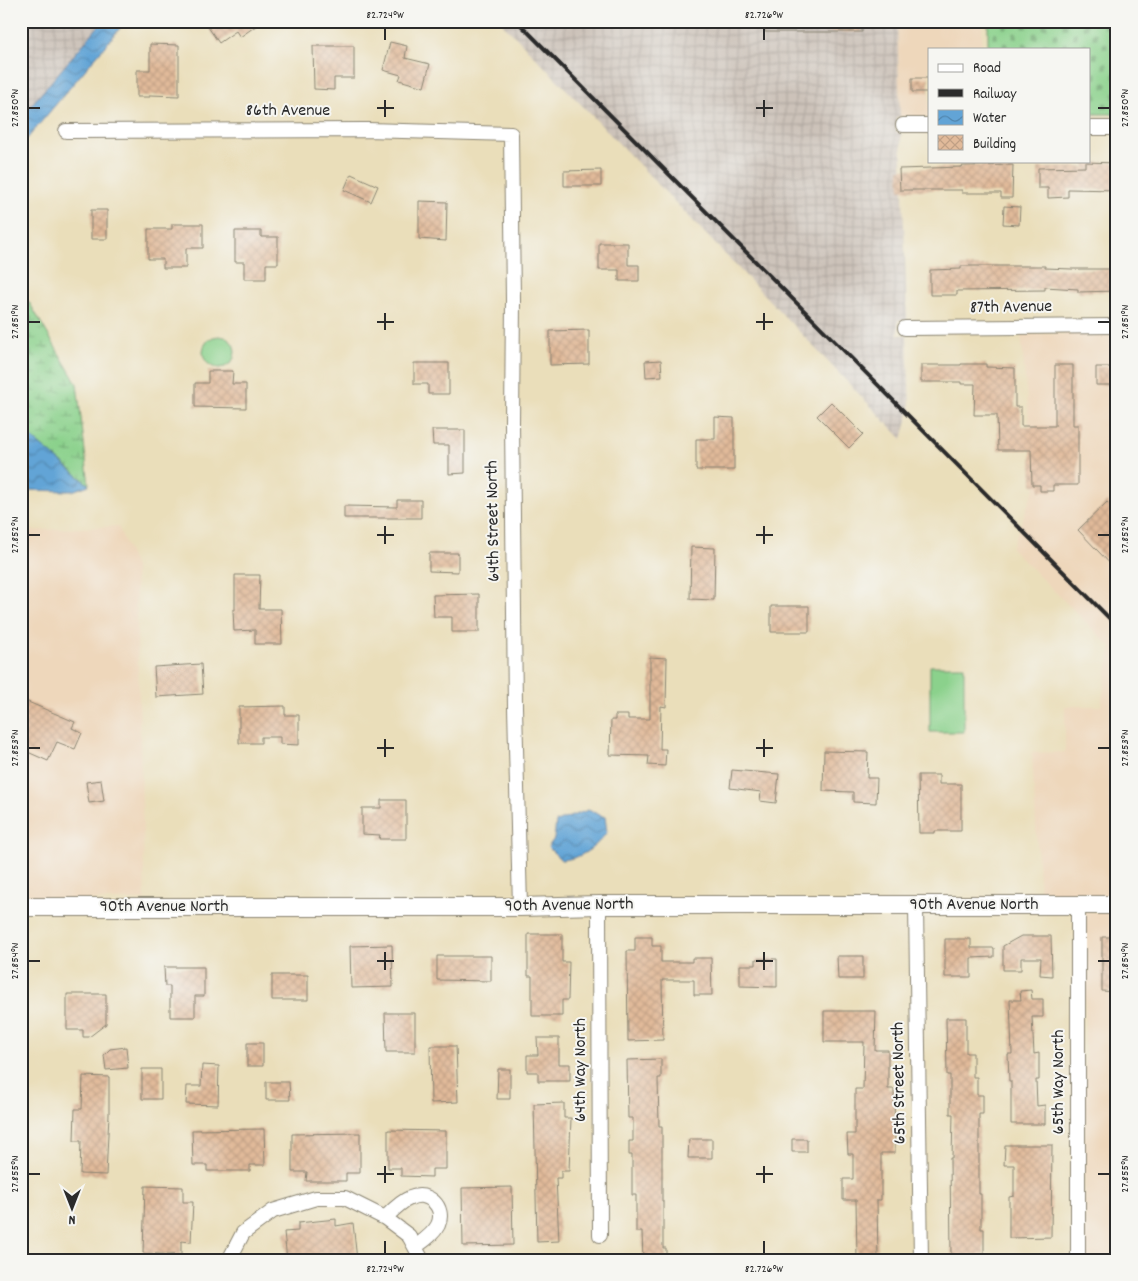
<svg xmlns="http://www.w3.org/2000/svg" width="1138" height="1281" viewBox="0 0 1138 1281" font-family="Dekko,sans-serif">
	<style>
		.built { fill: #eed7bb }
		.industrial { fill: url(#industrial-grid) }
		.green { fill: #8bd18c; stroke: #5b7e5c }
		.wetland { fill: url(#wetland-marsh); stroke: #5b7e5c }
		.cemetery { fill: url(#cemetery-stones); stroke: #5b7e5c }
		.water { fill: url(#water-waves); stroke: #466880 }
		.building { fill: url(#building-cross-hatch) }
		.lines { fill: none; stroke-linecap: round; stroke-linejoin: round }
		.minor-casing { stroke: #8a8472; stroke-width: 16 }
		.tertiary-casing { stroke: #8a8472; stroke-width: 20 }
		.minor { stroke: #fff; stroke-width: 14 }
		.tertiary { stroke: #fff; stroke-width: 18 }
		.rail { stroke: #2b2b2b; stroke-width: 4 }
		.ticks { fill: none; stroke: #2b2b2b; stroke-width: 2 }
		.labels { text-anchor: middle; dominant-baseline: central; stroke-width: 4; stroke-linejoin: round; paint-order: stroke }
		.street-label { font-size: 18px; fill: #2b2b2b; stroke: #f6f6f2 }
		.neatline { fill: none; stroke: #2b2b2b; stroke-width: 2 }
		.ticks-label { font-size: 12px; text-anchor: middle; fill: #2b2b2b }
	</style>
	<defs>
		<pattern id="industrial-grid" width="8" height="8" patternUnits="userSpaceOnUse" patternTransform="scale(1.25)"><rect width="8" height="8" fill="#ccc2b9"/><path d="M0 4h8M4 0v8" fill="none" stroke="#afa79f"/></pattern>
		<pattern id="wetland-marsh" width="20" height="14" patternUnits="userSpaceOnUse" patternTransform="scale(1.25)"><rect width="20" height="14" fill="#8bd18c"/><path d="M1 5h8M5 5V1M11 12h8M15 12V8" fill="none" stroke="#72aa73"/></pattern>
		<pattern id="cemetery-stones" width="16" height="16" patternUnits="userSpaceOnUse" patternTransform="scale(1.25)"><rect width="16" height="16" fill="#8bd18c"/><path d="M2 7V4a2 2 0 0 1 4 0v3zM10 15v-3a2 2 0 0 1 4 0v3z" fill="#72aa73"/></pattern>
		<pattern id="water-waves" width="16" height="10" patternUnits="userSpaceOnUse" patternTransform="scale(1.25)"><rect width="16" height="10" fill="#62a4d6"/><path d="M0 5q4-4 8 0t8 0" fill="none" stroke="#5186ae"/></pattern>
		<pattern id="building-cross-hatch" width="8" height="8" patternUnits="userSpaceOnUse" patternTransform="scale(1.25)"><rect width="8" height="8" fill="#e1ba9a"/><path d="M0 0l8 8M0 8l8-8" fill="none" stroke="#c1a085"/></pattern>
	</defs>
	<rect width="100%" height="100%" fill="#f6f6f2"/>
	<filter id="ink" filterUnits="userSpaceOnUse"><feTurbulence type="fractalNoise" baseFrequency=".02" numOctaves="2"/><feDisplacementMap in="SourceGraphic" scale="10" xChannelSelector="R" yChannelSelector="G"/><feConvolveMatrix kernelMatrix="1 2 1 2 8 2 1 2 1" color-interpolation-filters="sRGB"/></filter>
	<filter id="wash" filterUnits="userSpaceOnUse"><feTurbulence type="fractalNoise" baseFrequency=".0096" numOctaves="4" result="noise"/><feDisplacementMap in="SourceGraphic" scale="20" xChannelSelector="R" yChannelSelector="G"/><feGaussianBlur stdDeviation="1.12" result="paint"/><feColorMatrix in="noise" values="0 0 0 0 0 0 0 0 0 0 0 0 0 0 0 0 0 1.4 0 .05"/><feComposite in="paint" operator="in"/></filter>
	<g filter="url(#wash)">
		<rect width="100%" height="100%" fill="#eadeba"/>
		<!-- built -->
		<path class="built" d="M897 21H982V49H929V118L900 117Z
			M1117 333V898H1040L1032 753 1065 752V706H1101L1111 647 1011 548 1035 487 1021 334Z
			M118 526 135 567 145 900H21V531Z
			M1085 912H1117V1260H1085Z"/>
		<!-- industrial -->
		<path class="industrial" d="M21 21H103L21 117Z
			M500 21H897L900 117H896V132H901L907 320H898V335H907L910 410 902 439 605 129Z"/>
		<!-- green -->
		<path class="green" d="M203 352a16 16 0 1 1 32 0a16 16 0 1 1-32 0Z
			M930 666H964V732H930Z"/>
		<!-- wetland -->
		<path class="wetland" d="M21 295 29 302 77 384 89 485 21 429Z"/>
		<!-- cemetery -->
		<path class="cemetery" d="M988 21H1117V114H1089V49H988Z"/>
		<!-- water -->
		<path class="water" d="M103 21H126L21 146V117Z
			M21 430V429L89 485 72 491 21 490Z
			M588 810 605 817 607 832C596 847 581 859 561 860L548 847 554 839 556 822Z"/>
		<g id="blocks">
			<!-- building -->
			<path class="building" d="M217 21H263L240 37 236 31 219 43 208 27Z
				M765 21H862V32H765Z
				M390 42 407 46 405 58 430 64 424 87 399 80 401 75 383 70Z
				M150 44 179 45V96L150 95V97H137V70H150Z
				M313 46H354V78H334V90L314 89Z
				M912 78H929V92H912Z
				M1085 162 1117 163V190L1068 189V197L1048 198V188H1038V168L1085 167Z
				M1013 165 1012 198H1001V193H962V190H900L899 169 962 167V166Z
				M601 170V186H564V171Z
				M351 174 378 186 371 202 344 190Z
				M419 201 447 202 446 241 419 239Z
				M1004 206 1020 207 1019 225 1003 224Z
				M91 210H107V239H91Z
				M172 224H203V248H186V268H163V259H148V229H172Z
				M235 231H261V237H278V264H266V279H244V262H235Z
				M599 243H628V265H639V281H619V270H599Z
				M961 266H1045V268L1072 269H1117V291L1078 292V289L1045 287V290L957 291V295H930V270L961 269Z
				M589 330V364L550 365V331Z
				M661 360 662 376 646 377 645 361Z
				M414 363H449V394H428V384H414Z
				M961 364H986V367L1015 368V407H1021V426H1055V365H1073V425H1078V485H1053V491H1040V485H1032L1031 450H998L997 415H974L975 384H961V382H921V365H961Z
				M1096 367H1117V385H1096Z
				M208 371H233L232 384H246V408L195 407V383H208Z
				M831 402 863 434 849 448 817 416Z
				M715 417 734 418V470H696V439H715Z
				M432 430H465V473L449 474V445H433Z
				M397 500H421V518H344V506L397 507Z
				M1107 502 1117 511V571L1078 530Z
				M691 547 715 548 714 600 690 599Z
				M429 553H458V572L429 571Z
				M235 575H260L259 609H281L282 644H255V630L234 631 233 610H235Z
				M479 594V632H452V617H434L433 595Z
				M771 606H809V632H771Z
				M650 657 667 658 666 707 661 706 660 749H666L665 766 648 765 649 756 610 755 611 720H615V715H628V719H650Z
				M201 664 203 694 156 697 154 667Z
				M21 699 75 722 72 728 82 733 75 749 57 742 48 761 21 749Z
				M285 706V715H299V745L280 744V737H261V743H239V707Z
				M824 751 868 752 867 778H877L876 803 853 802V792L823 791Z
				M732 770 779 774 776 803 760 801 761 792 730 788Z
				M918 775H939V784H961V831H935V833H919Z
				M101 780 104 801 89 803 86 782Z
				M381 800H406V839H379L380 835 362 834V808H381Z
				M528 934H562V962H569L568 1000H562V1016H532V976H528Z
				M1021 936H1051L1052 976 1040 975 1041 958H1021V970H1003V946Z
				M635 937H652V946H661V962H692V958H711L712 995H694V980H662L663 1040 628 1041 627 951H635Z
				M1102 937H1117V992L1102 991Z
				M945 939H971V948H994V957L971 958V977H945Z
				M392 945 393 987 351 988 350 946Z
				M437 956H491V981L437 980Z
				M837 956H863V979H838Z
				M756 959H777V987L740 986V965H756Z
				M164 967H204V996H195V1017H170V986H165Z
				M272 975H308V1000H272Z
				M1031 990 1032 999H1043V1017H1032L1034 1054 1039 1053V1080H1036L1037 1106 1045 1105V1124H1011V1081H1009L1008 1054H1012L1010 1000H1021L1020 991Z
				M67 994H106V1024L89 1037H83V1030H67Z
				M824 1011H876L875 1050H888V1089H894L895 1153H881V1200H877L878 1260H857L856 1200H843V1179H853V1154H848L847 1134H855V1089H863L864 1042H824Z
				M385 1013H415V1052H386Z
				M946 1018H966V1053H973V1077H977V1095H983V1114H979V1194H981V1229H984V1255L951 1256 950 1158H952L953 1114H950V1075H947Z
				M537 1038H559V1064H570V1081H538V1072H527V1055H538Z
				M247 1043H263V1066H247Z
				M430 1046H456L458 1102 431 1103Z
				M126 1047 128 1068 106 1070 104 1055 110 1049Z
				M661 1059V1078H658L659 1126H662V1201H663V1248H666V1260H643L642 1232H636V1195H632V1155H629V1141H633V1118H628L627 1060Z
				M202 1065 219 1066 218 1105 186 1104 187 1086H201Z
				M142 1069H161V1099H142Z
				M498 1069H510V1099H497Z
				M83 1076 109 1077V1114L106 1175 80 1174 81 1141H74L75 1109H82Z
				M266 1082H289L290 1100H266Z
				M564 1103V1118H571L569 1171H561V1178H556L559 1241 537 1242 534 1104Z
				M264 1129 265 1165H250V1171H207V1165H193L192 1130Z
				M388 1130 446 1131V1169H432V1177L401 1176V1168H388Z
				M360 1133V1173H346V1181H306L307 1172H292V1134Z
				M689 1139H712V1158H688Z
				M792 1139H807V1152H792Z
				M1005 1145H1052L1051 1237 1009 1238V1197L1014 1196V1165H1004Z
				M145 1186 183 1187V1202H193L191 1242 181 1241V1255L143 1253Z
				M512 1187 513 1245 463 1246 462 1188Z
				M336 1219V1226L353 1223 357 1260H287L284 1232 298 1231V1223Z"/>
		</g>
	</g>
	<g filter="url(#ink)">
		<use href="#blocks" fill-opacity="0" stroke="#8a8472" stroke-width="1"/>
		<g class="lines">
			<!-- minor casing -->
			<g class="minor-casing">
				<path id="minor" d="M903 125H929
					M1089 128H1117
					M66 131 367 130 511 134 513 300 512 423 515 707 520 907
					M905 328 1117 326
					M599 905 600 1235
					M1078 905V1260
					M916 906 921 1260
					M385 1218C392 1211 400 1202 410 1198 428 1190 446 1207 438 1225 433 1235 423 1241 415 1247
					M229 1260 243 1233 273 1211 316 1198H345L385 1218 409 1236 422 1260"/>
			</g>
			<!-- tertiary casing -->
			<g class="tertiary-casing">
				<path id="tertiary" d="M21 907H520L599 905H1117"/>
			</g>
			<!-- minor -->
			<use href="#minor" class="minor"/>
			<!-- tertiary -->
			<use href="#tertiary" class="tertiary"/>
			<!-- rail -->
			<path class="rail" d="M517 21 1117 626"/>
		</g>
	</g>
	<!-- ticks -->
	<path class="ticks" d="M385 28V40M764 28V40M385 100V117M764 100V117M28 108H40M377 108H394M756 108H773M1098 108H1110M385 313V330M764 313V330M28 322H40M377 322H394M756 322H773M1098 322H1110M385 526V544M764 526V544M28 535H40M377 535H394M756 535H773M1098 535H1110M385 739V757M764 739V757M28 748H40M377 748H394M756 748H773M1098 748H1110M385 952V970M764 952V970M28 961H40M377 961H394M756 961H773M1098 961H1110M385 1166V1183M764 1166V1183M28 1174H40M377 1174H394M756 1174H773M1098 1174H1110M385 1241V1254M764 1241V1254"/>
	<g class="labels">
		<!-- street labels -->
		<g class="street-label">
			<text x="288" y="111">86th Avenue</text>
			<text transform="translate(1011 308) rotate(-1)">87th Avenue</text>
			<text transform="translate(494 521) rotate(-91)">64th Street North</text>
			<text x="974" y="905">90th Avenue North</text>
			<text transform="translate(569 906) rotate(-1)">90th Avenue North</text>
			<text x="164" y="907">90th Avenue North</text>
			<text transform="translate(581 1070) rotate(-90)">64th Way North</text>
			<text transform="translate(1059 1082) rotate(-90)">65th Way North</text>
			<text transform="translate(900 1083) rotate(-91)">65th Street North</text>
		</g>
	</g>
	<!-- margin -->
	<rect width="1138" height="1281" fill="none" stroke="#f6f6f2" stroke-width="55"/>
	<!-- legend -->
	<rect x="928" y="48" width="162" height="115" fill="#f6f6f2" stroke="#a5a5a2"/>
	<rect x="938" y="64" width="25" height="8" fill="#ffffff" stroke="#a5a5a2"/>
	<text x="973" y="72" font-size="15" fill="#2b2b2b">Road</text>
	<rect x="938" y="89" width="25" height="8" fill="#2b2b2b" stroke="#a5a5a2"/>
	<text x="973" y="98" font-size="15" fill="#2b2b2b">Railway</text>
	<rect x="938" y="110" width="25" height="15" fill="url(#water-waves)" stroke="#a5a5a2"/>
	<text x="973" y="122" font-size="15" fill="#2b2b2b">Water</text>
	<rect x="938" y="135" width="25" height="15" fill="url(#building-cross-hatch)" stroke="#a5a5a2"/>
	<text x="973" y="148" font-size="15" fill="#2b2b2b">Building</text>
	<!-- north arrow -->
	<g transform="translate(72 1208) rotate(180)" stroke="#f6f6f2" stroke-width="4" paint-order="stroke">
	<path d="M0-4L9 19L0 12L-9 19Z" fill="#2b2b2b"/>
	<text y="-8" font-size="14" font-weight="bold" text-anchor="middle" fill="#2b2b2b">N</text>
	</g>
	<rect x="28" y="28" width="1082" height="1226" class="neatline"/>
	<g class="ticks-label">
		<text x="385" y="18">82.724°W</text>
		<text x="764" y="18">82.726°W</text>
		<text transform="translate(1124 108) rotate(-90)" y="4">27.850°N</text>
		<text transform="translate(14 108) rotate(-90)" y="4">27.850°N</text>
		<text transform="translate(1124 322) rotate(-90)" y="4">27.851°N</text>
		<text transform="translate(14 322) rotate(-90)" y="4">27.851°N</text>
		<text transform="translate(1124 535) rotate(-90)" y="4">27.852°N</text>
		<text transform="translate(14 535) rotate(-90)" y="4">27.852°N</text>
		<text transform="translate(1124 748) rotate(-90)" y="4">27.853°N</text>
		<text transform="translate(14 748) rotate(-90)" y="4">27.853°N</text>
		<text transform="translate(1124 961) rotate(-90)" y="4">27.854°N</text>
		<text transform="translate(14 961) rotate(-90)" y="4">27.854°N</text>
		<text transform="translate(1124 1174) rotate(-90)" y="4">27.855°N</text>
		<text transform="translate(14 1174) rotate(-90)" y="4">27.855°N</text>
		<text x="385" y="1272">82.724°W</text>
		<text x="764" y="1272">82.726°W</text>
	</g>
</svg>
